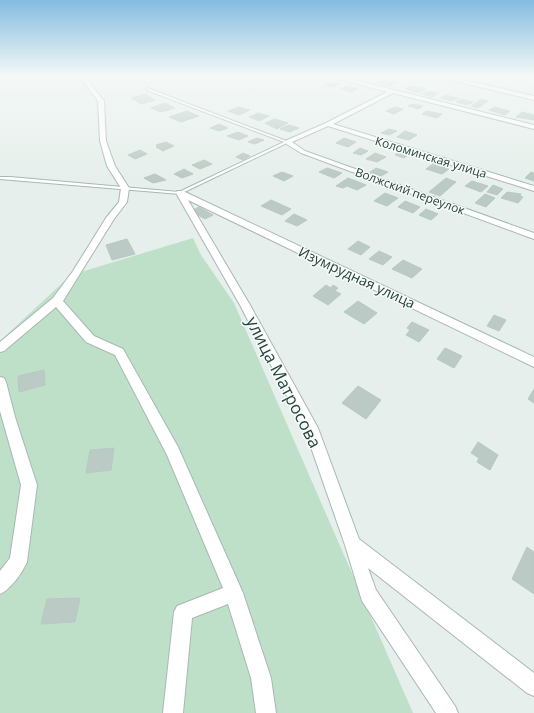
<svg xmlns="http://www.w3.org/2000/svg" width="534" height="713" viewBox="0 0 534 713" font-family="'Open Sans',sans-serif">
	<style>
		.green { fill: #bfe0c8 }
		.building { fill: #bbcac4; stroke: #b8c9c2 }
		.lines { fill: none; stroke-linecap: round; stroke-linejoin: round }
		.lane-casing { stroke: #a8b8b2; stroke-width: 2 }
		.street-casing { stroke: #a8b8b2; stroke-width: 2 }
		.lane { fill: #fff; fill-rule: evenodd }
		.street { fill: #fff; fill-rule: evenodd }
		.labels { text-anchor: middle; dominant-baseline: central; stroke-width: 3; stroke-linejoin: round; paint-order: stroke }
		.far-street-label { font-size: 12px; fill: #24423a; stroke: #f7fbf9 }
		.street-label { font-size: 14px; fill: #24423a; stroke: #f7fbf9 }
		.near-street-label { font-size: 17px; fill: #24423a; stroke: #f7fbf9 }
	</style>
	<rect width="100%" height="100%" fill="#e6efeb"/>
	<!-- green -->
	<path class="green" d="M193 238 201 255 234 303 413 713H0V341L71 275Z"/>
	<!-- building -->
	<path class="building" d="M385 79 397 82 390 86 378 83Z
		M333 82 340 84 333 87 325 85Z
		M347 86 358 89 352 92 341 89Z
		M412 86 426 89 419 93 405 89Z
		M428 91 438 93 432 97 422 94Z
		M146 94 155 100 141 104 131 98Z
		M446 95 458 98 453 101 440 98Z
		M461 99 473 102 468 105 456 102Z
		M481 99 488 101 478 108 471 106Z
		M165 103 175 108 161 112 151 108Z
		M413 104 423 106 418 109 408 106Z
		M239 107 250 110 239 115 228 111Z
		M395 107 403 109 394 114 386 111Z
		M495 107 510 111 505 115 489 110Z
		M187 111 199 116 181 122 169 117Z
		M427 111 442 114 437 118 422 114Z
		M522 112 534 115V120L516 117Z
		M258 113 269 116 259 121 249 117Z
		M275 119 288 123 277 129 265 123Z
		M219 124 228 128 219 131 210 128Z
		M289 125 299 128 290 132 280 129Z
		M389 129 397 131 389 135 381 133Z
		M405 131 417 135 409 140 397 137Z
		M238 132 248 136 239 140 227 136Z
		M257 138 264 140 255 144 248 142Z
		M344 138 356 142 348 147 336 143Z
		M166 142 174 146 163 151 156 147 159 146 156 145Z
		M360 148 368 151 361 155 353 153Z
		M140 150 147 154 135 159 128 155Z
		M401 151 410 154 404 158 395 155Z
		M243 153 250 156 243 160 236 157Z
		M375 153 386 157 377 162 366 159Z
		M204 160 212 164 200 169 192 165Z
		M433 164 449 169 442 174 426 169Z
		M327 168 342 173 334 178 319 172Z
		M376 168 388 172 381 176 370 172Z
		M184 169 193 174 182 178 174 174Z
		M282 172 293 176 284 181 273 176Z
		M531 172 534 173V181L525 178Z
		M155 174 166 180 153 183 144 178Z
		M348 178 366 185 357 190 347 186 343 188 336 186Z
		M446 178 456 182 440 196 429 192Z
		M472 181 488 186 481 192 465 186Z
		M493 185 503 189 497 195 487 192Z
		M507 192 521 194 520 196 523 197 518 203 501 198Z
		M385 193 398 198 387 206 374 201Z
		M485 194 495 198 486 207 475 203Z
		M271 200 291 209 282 215 261 206Z
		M405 201 420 207 413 213 398 207Z
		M199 207 213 215 205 219 191 211Z
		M426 209 438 214 431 220 419 215Z
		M294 214 307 220 297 226 285 221Z
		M127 239 135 254 112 260 106 245Z
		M358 241 370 247 361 255 348 249Z
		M379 251 392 257 383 265 369 259Z
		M403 260 422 269 412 278 392 269Z
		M326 285 331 288 333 285 338 288 335 291 341 294 328 305 313 296Z
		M358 301 377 313 364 324 344 312Z
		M494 315 506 320 499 331 487 326Z
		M412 322 429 330 419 342 406 335 410 330 407 328Z
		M445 348 462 356 454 368 437 359Z
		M44 370 45 385 19 392 18 376Z
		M358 386 381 400 366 419 342 403Z
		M534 389V403L528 399Z
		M478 442 498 455 490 470 477 462 479 458 471 453Z
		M114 448 111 470 86 473 90 450Z
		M527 547 534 552V594L512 579Z
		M80 598 75 622 41 624 47 599Z"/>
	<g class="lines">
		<!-- lane casing -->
		<g class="lane-casing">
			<path id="lane" d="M147 88 289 142 180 194 0 179V177H10L179 192 284 142 146 90Z"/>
		</g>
		<!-- street casing -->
		<g class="street-casing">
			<path id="street" d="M79 76H84L104 101 106 141 115 166 129 188 127 202 114 219 63 301 94 336 123 349 178 447 243 593 271 678 276 713H256L251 678 228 604 192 618 183 713H163L174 612 177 606 223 588 167 455 115 355 86 342 56 307 4 351 0 352V342L53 298 73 271 106 218 119 202 121 188 107 166 100 141 98 101Z
				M329 76H338L534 125V129L393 93 333 124 534 186V191L328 126 292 142 305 151 534 233V239L301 153 285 143V141L326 123 387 92Z
				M435 76H445L534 96V100Z
				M177 191H183L534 357V367L188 200 250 305 318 428 359 539 534 673V696L527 693 368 568 376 590 455 706 458 713H436L362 601 345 545 306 433 240 305 176 193Z
				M0 377 4 378 6 382 15 417 37 485 27 562C22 573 11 589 0 594V571L10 558 21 485 0 411Z"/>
		</g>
		<!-- lane -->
		<use href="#lane" class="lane"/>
		<!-- street -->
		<use href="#street" class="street"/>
	</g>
	<!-- sky -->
	<linearGradient id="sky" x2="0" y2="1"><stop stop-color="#84bce0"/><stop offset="0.43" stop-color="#f4f8f6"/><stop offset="1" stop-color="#f4f8f6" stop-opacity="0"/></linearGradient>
	<rect width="534" height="176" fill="url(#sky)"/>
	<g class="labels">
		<!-- far-street labels -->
		<g class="far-street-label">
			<text transform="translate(431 157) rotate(17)">Коломинская улица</text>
			<text transform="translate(410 191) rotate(20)">Волжский переулок</text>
		</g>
		<!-- street labels -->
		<g class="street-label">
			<text transform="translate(357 277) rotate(25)">Изумрудная улица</text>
		</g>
		<!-- near-street labels -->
		<g class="near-street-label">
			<text transform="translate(284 382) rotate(63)">улица Матросова</text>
		</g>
	</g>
</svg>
